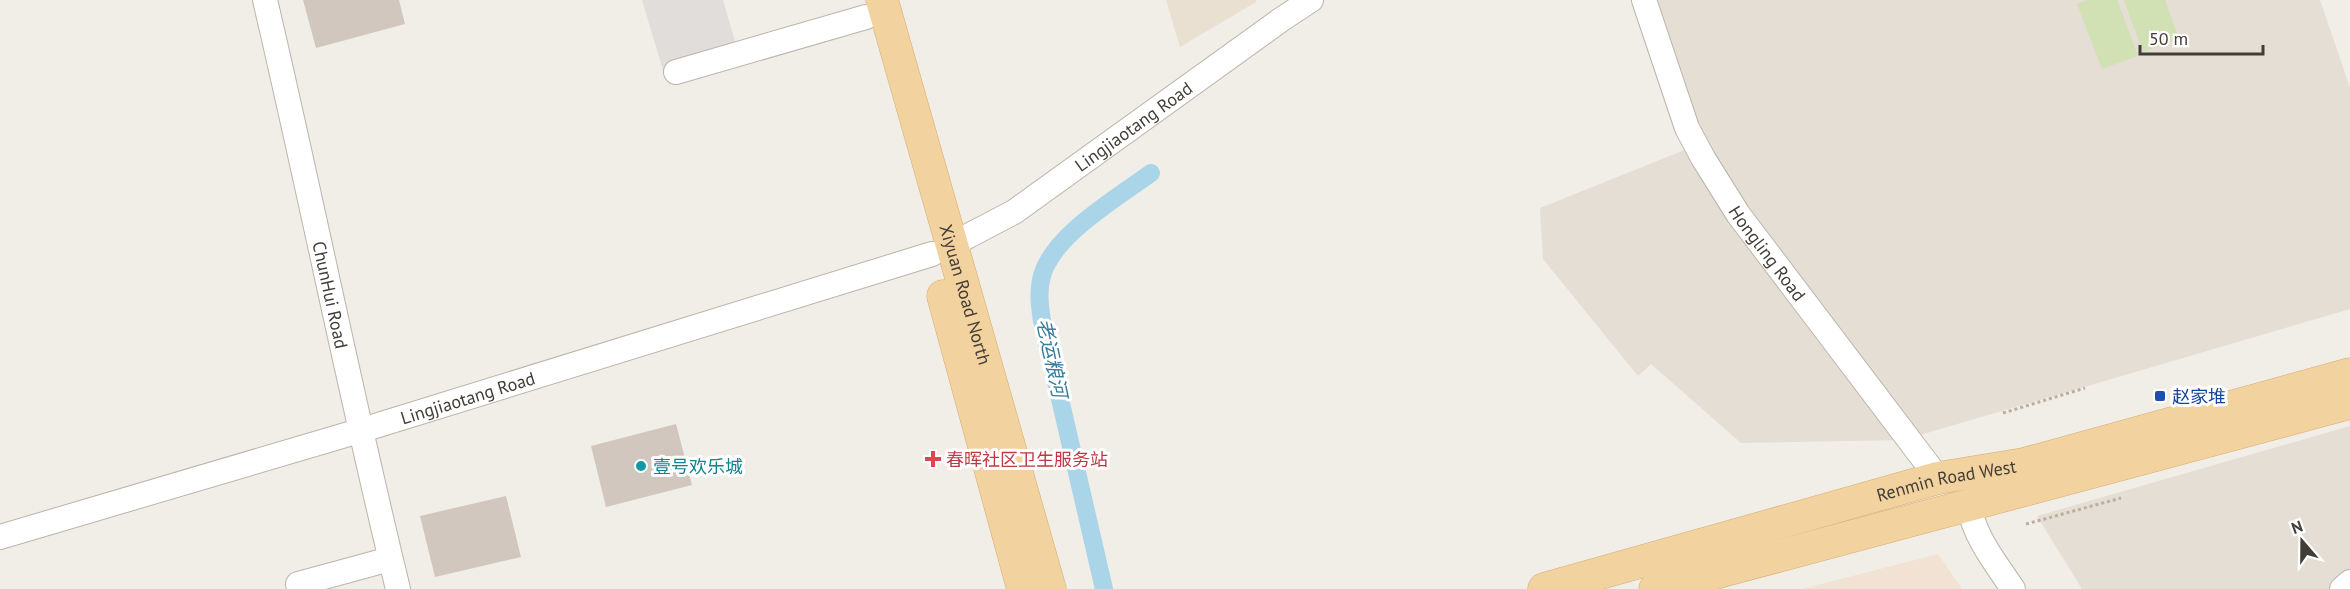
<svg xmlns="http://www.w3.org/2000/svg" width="2350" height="589" viewBox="0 0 2350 589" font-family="'PT Sans','Noto Sans SC',sans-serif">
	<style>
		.residential { fill: #e4ded5 }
		.commercial { fill: #f1e2d4 }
		.education { fill: #e9e0d2 }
		.green { fill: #d1e1b4 }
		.parking { fill: #e0dddb }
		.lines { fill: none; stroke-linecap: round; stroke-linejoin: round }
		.canal { stroke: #aad4e7; stroke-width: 18 }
		.building { fill: #d1c7be }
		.minor-casing { stroke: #bbb4aa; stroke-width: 26 }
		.major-casing { stroke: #d5ad71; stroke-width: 33 }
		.path { stroke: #bbae9d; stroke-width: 3; stroke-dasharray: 3 3; stroke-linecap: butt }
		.minor { stroke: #fff; stroke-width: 24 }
		.major { stroke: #f2d29f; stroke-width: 32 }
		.transit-dot { fill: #1a4fb4; stroke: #fff; stroke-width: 2 }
		.health-dot { fill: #e0444e; stroke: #fff; stroke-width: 2 }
		.culture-dot { fill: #0f9aa8; stroke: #fff; stroke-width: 2 }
		.labels { text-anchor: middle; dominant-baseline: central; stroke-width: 6; stroke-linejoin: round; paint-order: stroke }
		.street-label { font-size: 18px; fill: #433d37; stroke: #fff }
		.transit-label { font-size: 18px; fill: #164399; stroke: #fff; text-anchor: start }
		.health-label { font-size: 18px; fill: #be3a42; stroke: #fff; text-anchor: start }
		.culture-label { font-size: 18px; fill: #0d838f; stroke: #fff; text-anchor: start }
		.water-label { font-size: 20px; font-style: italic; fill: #3b7c9b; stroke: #fff }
	</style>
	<rect width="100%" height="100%" fill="#f1ede7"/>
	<!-- residential -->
	<path class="residential" d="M1632 0H2320L2350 88V309L1903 440 1741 443 1651 364 1638 376 1543 259 1540 208 1687 149Z
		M2350 426V589H2082L2037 516Z"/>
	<!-- commercial -->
	<path class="commercial" d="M1938 554 1962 589H1802Z"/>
	<!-- education -->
	<path class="education" d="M1166 0H1256V2L1180 47Z"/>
	<!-- green -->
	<path class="green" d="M2088 0H2117L2138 56 2102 69 2077 4Z
		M2124 0H2165L2179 39 2143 52Z"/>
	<!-- parking -->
	<path class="parking" d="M642 0H723L740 59 666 80Z"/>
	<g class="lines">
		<!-- canal -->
		<path class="canal" d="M1104 589 1042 321C1040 307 1038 294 1041 280 1049 237 1117 198 1151 173"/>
	</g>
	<!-- building -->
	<path class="building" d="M303 0H399L405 24 316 48Z
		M676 424 692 485 606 507 591 446Z
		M506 496 521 557 435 577 420 516Z"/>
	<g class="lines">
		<!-- minor casing -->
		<g class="minor-casing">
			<g id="minor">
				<path id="s1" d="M265 0C311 196 350 393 398 589"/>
				<path id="s2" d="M1644 0 1687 128 1703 158 1738 214 1938 478"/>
				<path d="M676 72 866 17"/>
				<path id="s3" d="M951 245 1014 212 1282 19 1311 0"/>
				<path d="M1969 506C1975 538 1995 562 2013 589"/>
				<path id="s4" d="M0 537 359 431 932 254"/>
				<path d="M298 584 390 559"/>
				<path d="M2342 589 2350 582"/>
			</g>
		</g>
		<!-- major casing -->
		<g class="major-casing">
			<g id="major">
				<path id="s5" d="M882 0 1050 589"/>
				<path d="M943 296 1023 589"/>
				<path id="s6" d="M1544 589 1938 478 2024 464 2350 374"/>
				<path d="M1655 589 2350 403"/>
			</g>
		</g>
		<!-- path -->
		<path class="path" d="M2003 413 2085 388
			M2026 524 2121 498"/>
		<!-- minor -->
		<use href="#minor" class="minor"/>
		<!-- major -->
		<use href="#major" class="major"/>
	</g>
	<!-- markers -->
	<rect class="transit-dot" x="2154" y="390" width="12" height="12" rx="3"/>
	<path class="health-dot" d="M930 450h6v6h6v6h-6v6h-6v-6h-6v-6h6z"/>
	<circle class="culture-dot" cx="641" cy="466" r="6"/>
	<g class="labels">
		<!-- street labels -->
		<g class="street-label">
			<text stroke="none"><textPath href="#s3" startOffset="218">Lingjiaotang Road</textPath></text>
			<text stroke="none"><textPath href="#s2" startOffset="284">Hongling Road</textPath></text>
			<text stroke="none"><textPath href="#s1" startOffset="302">ChunHui Road</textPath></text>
			<text stroke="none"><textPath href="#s5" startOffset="306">Xiyuan Road North</textPath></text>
			<text stroke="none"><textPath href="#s4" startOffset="488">Lingjiaotang Road</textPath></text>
			<text stroke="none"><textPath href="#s6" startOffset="417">Renmin Road West</textPath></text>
		</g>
		<!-- transit labels -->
		<g class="transit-label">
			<text x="2172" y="396">赵家堆</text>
		</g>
		<!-- health labels -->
		<g class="health-label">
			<text x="946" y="459">春晖社区卫生服务站</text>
		</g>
		<!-- culture labels -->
		<g class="culture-label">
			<text x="653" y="466">壹号欢乐城</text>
		</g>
		<!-- water labels -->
		<g class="water-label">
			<text transform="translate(1052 358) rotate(78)">老运粮河</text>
		</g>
	</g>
	<!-- north arrow -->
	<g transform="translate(2302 541) rotate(340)" stroke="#ffffff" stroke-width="4.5" paint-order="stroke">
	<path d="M0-4.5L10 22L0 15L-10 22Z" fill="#433d37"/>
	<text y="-9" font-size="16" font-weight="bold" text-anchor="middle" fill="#433d37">N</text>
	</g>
	<!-- scale -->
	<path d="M2140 45v9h123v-9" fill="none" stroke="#433d37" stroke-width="3"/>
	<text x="2149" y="45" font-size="18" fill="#433d37" stroke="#ffffff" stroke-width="4.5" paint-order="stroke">50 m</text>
</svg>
